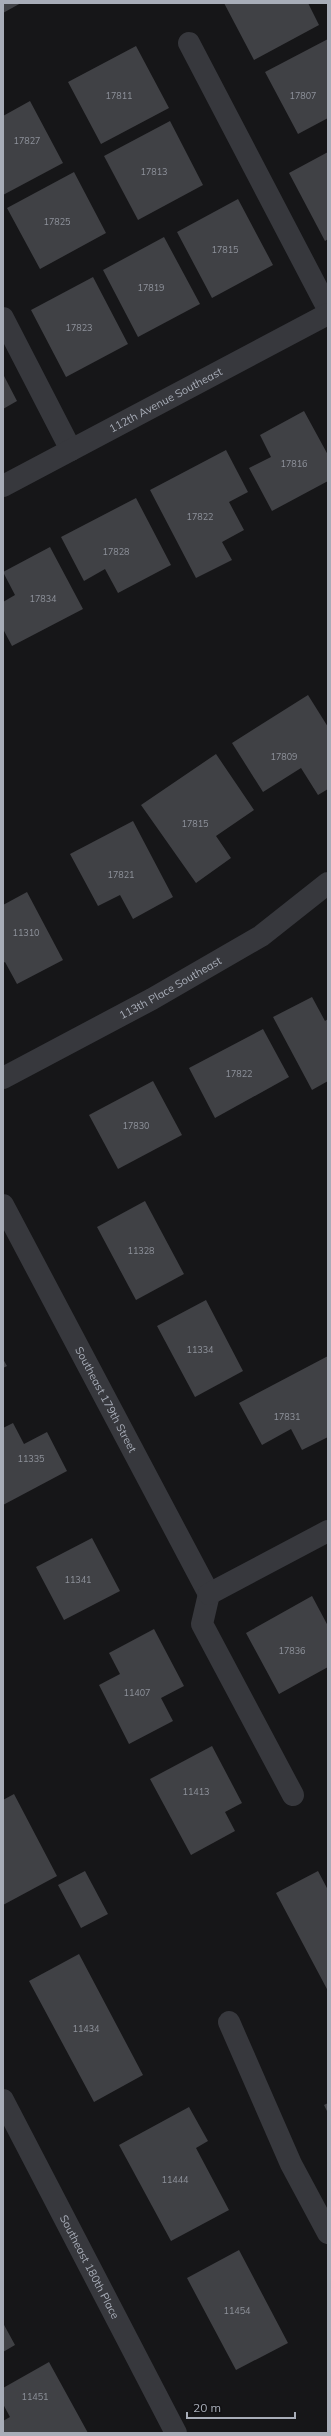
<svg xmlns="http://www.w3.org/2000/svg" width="331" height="2436" viewBox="0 0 331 2436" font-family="Mulish,sans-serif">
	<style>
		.building { fill: #404145 }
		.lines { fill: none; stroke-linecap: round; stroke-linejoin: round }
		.minor { stroke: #37383d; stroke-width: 22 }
		.labels { text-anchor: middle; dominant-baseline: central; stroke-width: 3; stroke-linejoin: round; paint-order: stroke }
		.number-label { font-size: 9px; fill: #8e929b }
		.street-label { font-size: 11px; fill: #a8adb8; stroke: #111113 }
	</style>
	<rect width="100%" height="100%" fill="#161618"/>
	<!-- building -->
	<path class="building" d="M3 3H21L3 13Z
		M224 3H308L319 25 254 60Z
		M328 39V118L298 134 265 72Z
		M136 46 169 108 101 144 68 82Z
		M30 101 63 163 3 195V116Z
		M170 121 203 185 138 220 104 156Z
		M328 152V239L325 241 289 173Z
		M74 172 106 233 40 269 7 208Z
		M238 199 273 265 212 298 177 232Z
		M164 237 200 304 138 337 103 270Z
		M93 277 128 344 66 377 31 310Z
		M3 374 17 401 3 409Z
		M304 411 328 455V481L272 511 249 468 271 457 260 435Z
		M226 450 248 492 229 502 244 530 222 542 232 560 196 578 150 490Z
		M136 498 171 565 118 593 105 569 84 581 61 537Z
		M50 547 83 609 12 646 3 629V602L15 595 3 572Z
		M308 695 328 727V789L318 795 301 768 263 792 232 743Z
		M216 754 254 810 216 836 231 858 196 883 141 805Z
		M133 821 173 897 133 919 120 895 98 906 70 854Z
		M27 892 63 960 17 984 5 962 3 963V905Z
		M312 997 325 1021 328 1019V1081L312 1090 273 1017Z
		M263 1029 289 1077 215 1118 189 1068Z
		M153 1081 182 1135 118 1169 89 1115Z
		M145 1201 184 1274 136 1300 97 1227Z
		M206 1300 243 1371 195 1397 157 1326Z
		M328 1356V1437L302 1450 291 1429 262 1445 239 1403Z
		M3 1359 7 1366 3 1368Z
		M13 1423 24 1444 47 1432 67 1471 3 1505V1428Z
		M92 1538 120 1591 64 1620 36 1567Z
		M312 1596 328 1626V1667L279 1694 246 1633Z
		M154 1629 184 1686 161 1698 173 1721 129 1744 99 1685 120 1674 109 1653Z
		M212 1746 242 1803 225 1812 235 1831 191 1855 150 1779Z
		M14 1794 57 1876 3 1905V1800Z
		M85 1871 108 1914 81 1928 58 1885Z
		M318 1871 328 1890V1991L276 1893Z
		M79 1954 143 2075 94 2102 29 1981Z
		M328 2103V2113L324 2105Z
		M189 2107 208 2141 196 2148 229 2210 171 2241 119 2145Z
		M239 2250 288 2343 236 2370 187 2278Z
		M3 2323 15 2345 3 2352Z
		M49 2362 88 2433H3V2421L10 2417 3 2404V2388Z"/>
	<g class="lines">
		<!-- minor -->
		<g class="minor">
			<path d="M189 43 328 309"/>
			<path d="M3 318 71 450"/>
			<path id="s1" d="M3 486 328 314"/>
			<path id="s2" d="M3 1078 152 999 261 936 328 883"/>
			<path id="s3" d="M3 1205 209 1594"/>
			<path d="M209 1594 202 1624 293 1795"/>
			<path d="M209 1594 328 1531"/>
			<path d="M229 2022 291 2164 328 2233"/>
			<path id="s4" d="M3 2100 176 2433"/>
		</g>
	</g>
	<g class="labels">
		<!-- number labels -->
		<g class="number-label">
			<text x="119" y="95">17811</text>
			<text x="303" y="95">17807</text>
			<text x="27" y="140">17827</text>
			<text x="154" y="171">17813</text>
			<text x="57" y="221">17825</text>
			<text x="225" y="249">17815</text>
			<text x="151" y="287">17819</text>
			<text x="79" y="327">17823</text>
			<text x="294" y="463">17816</text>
			<text x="200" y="516">17822</text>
			<text x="116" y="551">17828</text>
			<text x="43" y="598">17834</text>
			<text x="284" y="756">17809</text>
			<text x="195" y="823">17815</text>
			<text x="121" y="874">17821</text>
			<text x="26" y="932">11310</text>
			<text x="239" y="1073">17822</text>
			<text x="136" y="1125">17830</text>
			<text x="141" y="1250">11328</text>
			<text x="200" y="1349">11334</text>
			<text x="287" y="1416">17831</text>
			<text x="31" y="1458">11335</text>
			<text x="78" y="1579">11341</text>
			<text x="292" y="1650">17836</text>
			<text x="137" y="1692">11407</text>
			<text x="196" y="1791">11413</text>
			<text x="86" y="2028">11434</text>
			<text x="175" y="2179">11444</text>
			<text x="237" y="2310">11454</text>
			<text x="35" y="2396">11451</text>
		</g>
		<!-- street labels -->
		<g class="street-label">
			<text stroke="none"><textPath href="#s1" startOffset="184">112th Avenue Southeast</textPath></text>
			<text stroke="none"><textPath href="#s2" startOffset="190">113th Place Southeast</textPath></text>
			<text stroke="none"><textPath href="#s3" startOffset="220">Southeast 179th Street</textPath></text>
			<text stroke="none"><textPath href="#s4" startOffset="188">Southeast 180th Place</textPath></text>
		</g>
	</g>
	<!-- border -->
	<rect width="331" height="2436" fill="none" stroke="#a8adb8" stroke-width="8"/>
	<!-- scale -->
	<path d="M187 2412v6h108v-6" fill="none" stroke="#a8adb8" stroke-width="2"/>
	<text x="193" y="2412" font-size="12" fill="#a8adb8" stroke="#111113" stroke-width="3" paint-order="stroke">20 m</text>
</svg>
